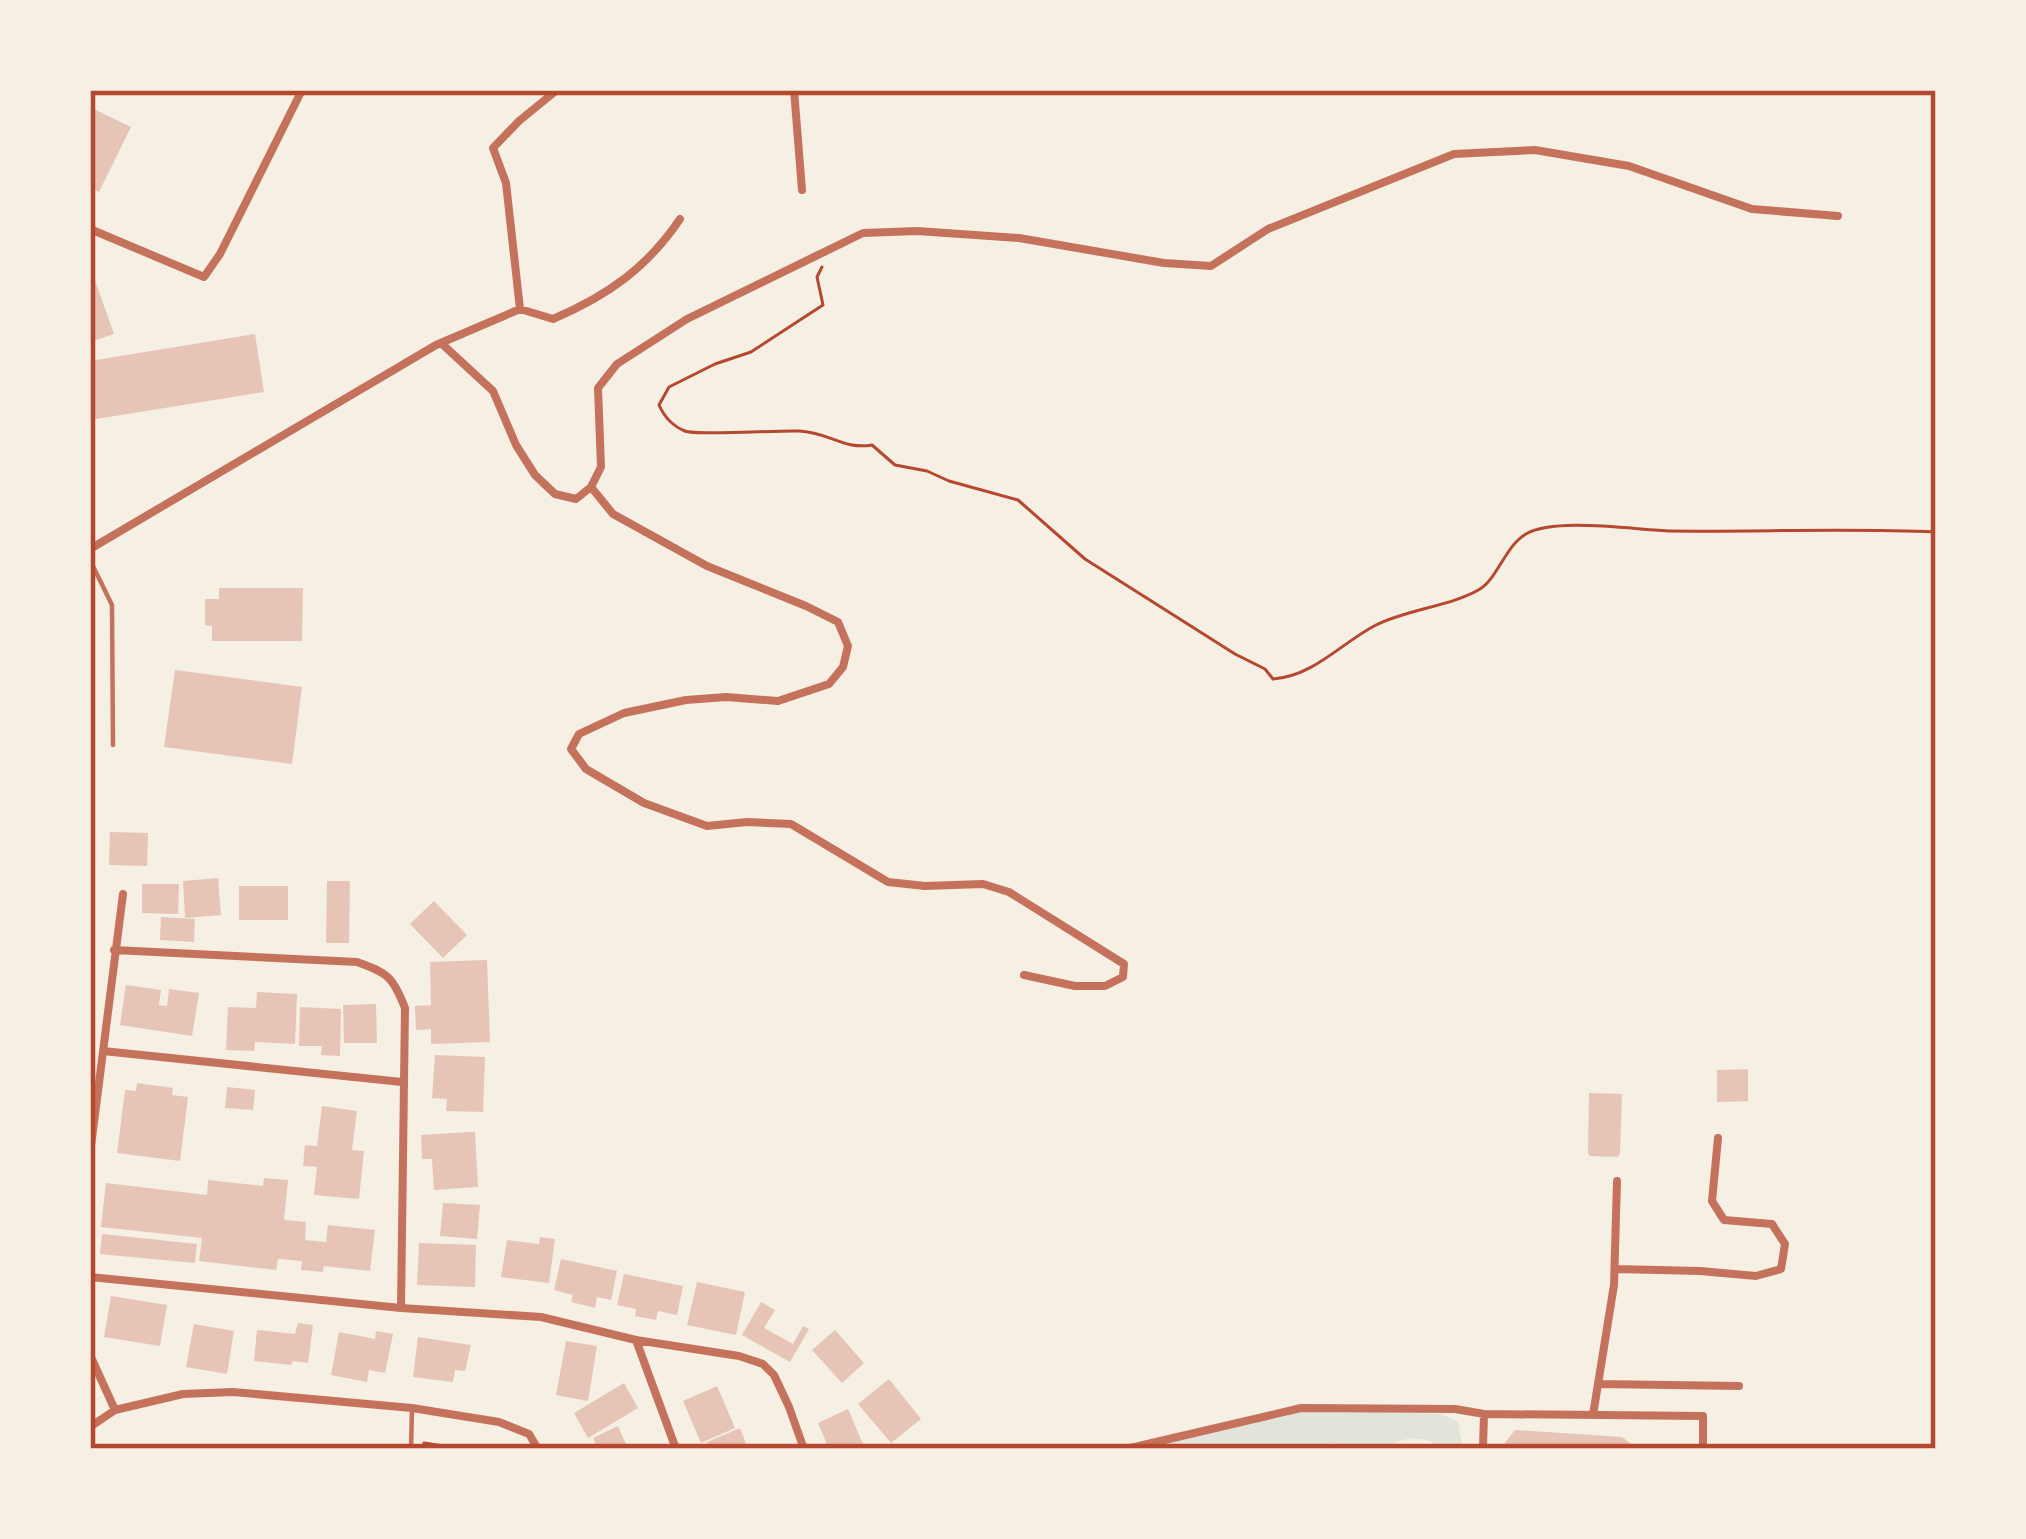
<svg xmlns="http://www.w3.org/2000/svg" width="2026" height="1539" viewBox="0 0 2026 1539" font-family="'Nunito Sans',sans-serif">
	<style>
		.green { fill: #e2e4dc }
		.building { fill: #e6c5b7 }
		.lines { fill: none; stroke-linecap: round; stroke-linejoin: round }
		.path { stroke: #b5482f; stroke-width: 3 }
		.service { stroke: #c5725c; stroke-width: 4.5 }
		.minor { stroke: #c5725c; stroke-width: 8 }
		.neatline { fill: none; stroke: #b5482f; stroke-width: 4.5 }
	</style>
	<rect width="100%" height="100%" fill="#f6efe4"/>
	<!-- green -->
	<path class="green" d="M1302 1410 1441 1414 1458 1422 1463 1449H1435L1432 1442C1404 1434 1406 1442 1381 1446 1369 1448 1345 1443 1328 1444L1325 1449H1141Z"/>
	<!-- building -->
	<path class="building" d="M94 109 131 127 99 192 90 188V116Z
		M90 266 114 334 90 342Z
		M255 334 264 392 90 420V361Z
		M219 588H303L302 641H212V626L205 625V599H219Z
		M175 670 302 687 292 764 164 747Z
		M110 832 148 833 147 866 109 865Z
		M218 878 221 915 185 918 183 881Z
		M327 881H350L349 943H326Z
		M142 884H179L178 914 142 913Z
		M239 886H288V920H239Z
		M434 901 467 935 443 958 410 924Z
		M161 917 195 919 194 942 160 940Z
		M487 960 490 1042 431 1044V1029L416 1030 415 1006 431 1005 430 962Z
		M126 985 161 990 159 1005 167 1006 169 989 199 993 192 1036 120 1025Z
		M257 992 297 994 295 1044 255 1042 254 1051 226 1050 228 1007 256 1008Z
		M376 1004 377 1043H344L343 1005Z
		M300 1007 341 1009 340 1056 321 1055 322 1046H299Z
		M435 1055 485 1057 483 1112 446 1111 447 1099 432 1098Z
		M1748 1069V1101L1717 1102V1070Z
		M137 1083 173 1088 172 1095 188 1097 180 1161 117 1153 125 1090 136 1091Z
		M227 1087 255 1090 253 1110 225 1108Z
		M1589 1093 1622 1094 1620 1153 1618 1157 1590 1156 1588 1153Z
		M322 1106 357 1111 352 1150 364 1151 359 1199 314 1195 317 1167 303 1166 305 1145 317 1146Z
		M469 1132H475L478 1187 434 1190 432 1159H422L421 1135Z
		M264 1178 288 1180 284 1220 306 1222 305 1240 326 1242 328 1225 375 1230 370 1271 324 1266 323 1272 301 1270 302 1261 278 1259 276 1270 199 1261 202 1238 101 1227 106 1183 207 1195 208 1180 263 1186Z
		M443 1203 480 1205 477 1239 440 1236Z
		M102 1234 197 1244 195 1263 100 1254Z
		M540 1237 555 1239 549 1283 501 1277 507 1240 539 1244Z
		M419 1243 476 1245 475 1287 417 1285Z
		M561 1259 617 1271 611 1300 597 1297 595 1308 571 1302 573 1295 554 1290Z
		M624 1274 683 1286 677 1315 658 1311 656 1320 635 1316 636 1309 617 1305Z
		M697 1282 745 1292 736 1335 687 1325Z
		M111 1296 167 1305 160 1346 104 1337Z
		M761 1302 775 1310 764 1328 793 1344 803 1326 809 1329 790 1362 742 1335Z
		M298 1323 313 1325 308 1363 293 1361 291 1365 254 1361 257 1330 295 1334Z
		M194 1324 234 1331 227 1374 186 1367Z
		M835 1330 864 1363 842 1383 812 1350Z
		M376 1331 393 1334 385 1373 369 1370 367 1382 331 1375 339 1332 375 1339Z
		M418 1337 471 1345 465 1371 455 1370 453 1382 413 1377Z
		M566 1341 597 1346 588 1401 556 1395Z
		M889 1379 921 1419 891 1443 858 1404Z
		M624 1383 638 1408 588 1438 574 1413Z
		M717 1386 735 1428 701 1443 683 1401Z
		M848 1409 865 1449H829L818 1423Z
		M618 1426 628 1449H598L593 1438Z
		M740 1428 748 1449H710L707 1442Z
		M1515 1430 1622 1437 1638 1449H1500Z"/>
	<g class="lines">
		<!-- path -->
		<path class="path" d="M822 267 817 277 823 305 751 352 715 364 669 387 659 405C664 416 672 426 685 431 697 436 777 430 799 431 829 432 843 450 872 445L895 465 927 471 949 481 1018 500 1085 559 1235 654 1265 669 1273 679C1314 676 1341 643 1376 625 1408 609 1452 606 1480 589 1497 579 1506 545 1526 534 1556 517 1635 530 1671 531 1759 532 1848 528 1936 532
			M424 1443 464 1449"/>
		<!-- service -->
		<path class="service" d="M90 560 112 605 113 745
			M411 1449 412 1408"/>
		<!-- minor -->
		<path class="minor" d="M794 90 802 190
			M90 229 204 277 220 254 302 90
			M520 309 553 319C607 296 647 268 680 219
			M441 343 493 391 516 445 535 475 555 494 576 499 591 487 601 467 598 388 617 364 687 319 863 233 917 231 1019 238 1164 263 1211 266 1268 229 1454 154 1535 150 1629 166 1752 209 1838 216
			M591 487 613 514 707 566 806 606 838 622 848 646 843 667 829 684 778 701 726 697 686 700 624 713 579 734 571 749 586 769 644 803 707 826 747 822 791 824 888 882 925 886 983 884 1009 892 1124 964 1123 977 1105 986H1075L1024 975
			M90 549 436 345 520 309 506 183 493 148 519 121 557 90
			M114 950 357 962C388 973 393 977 405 1008L401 1308
			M103 1051 402 1082
			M90 1154 123 894
			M1615 1269 1700 1271 1756 1276 1781 1269 1785 1244 1772 1224 1724 1220 1712 1201 1718 1138
			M90 1277 401 1308 541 1317 636 1340 739 1356 763 1364 774 1375 789 1407 804 1449
			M636 1340 676 1449
			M90 1355 115 1410
			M1599 1384 1739 1386
			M1593 1415 1614 1285 1617 1181
			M90 1427 115 1410 183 1394 233 1392 412 1408 499 1422 529 1434 538 1449
			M1126 1449 1301 1408 1455 1409 1484 1414 1703 1416V1449
			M1483 1449 1484 1414"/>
	</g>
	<!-- border -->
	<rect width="2026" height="1539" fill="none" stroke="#f6efe4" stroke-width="186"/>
	<rect x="93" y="93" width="1840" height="1353" class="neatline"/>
</svg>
